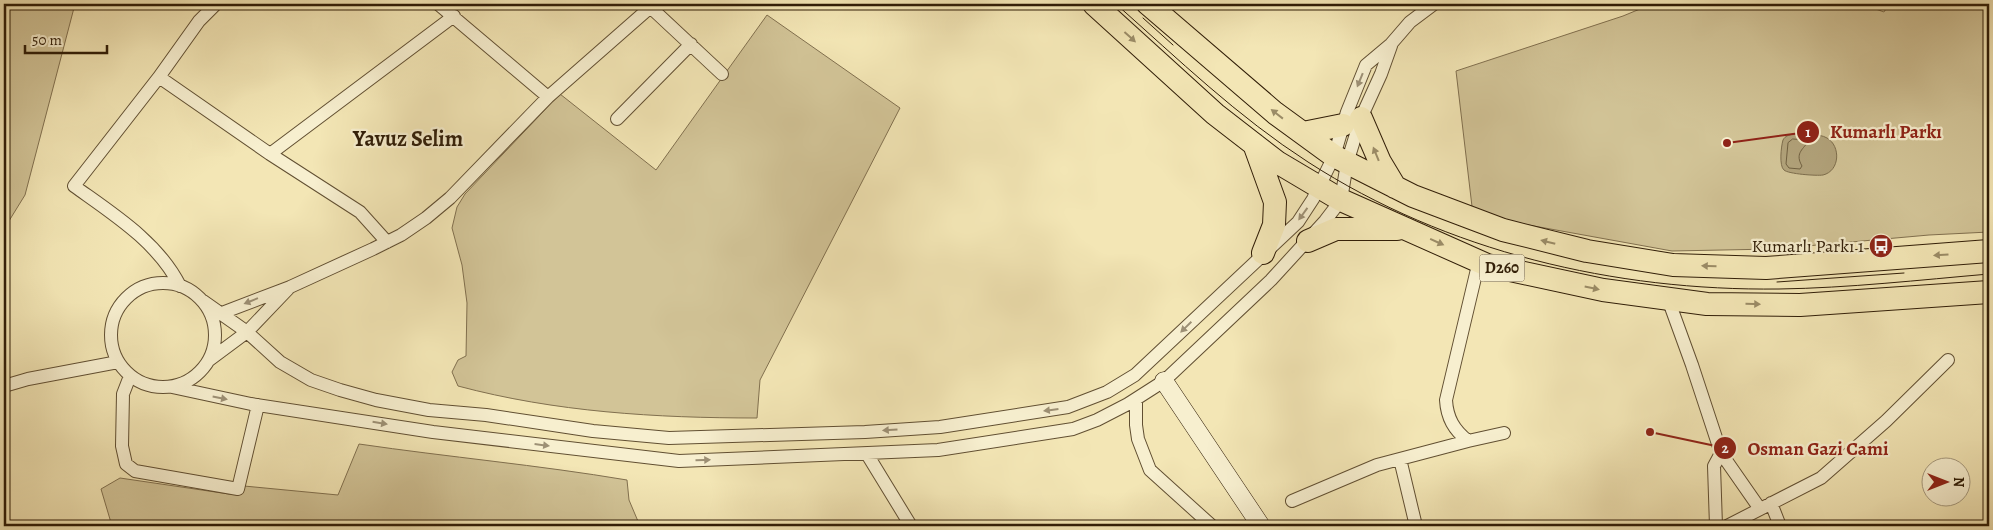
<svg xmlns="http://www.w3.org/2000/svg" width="1993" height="530" viewBox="0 0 1993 530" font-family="Alegreya,serif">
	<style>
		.green { fill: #d2c497; stroke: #81704f }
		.water { fill: #b1a27a; stroke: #7d6d4c }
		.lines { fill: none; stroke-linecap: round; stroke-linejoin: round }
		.shore { stroke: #706040; stroke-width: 1 }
		.street-casing { stroke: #614f32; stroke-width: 14 }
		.secondary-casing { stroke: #301d07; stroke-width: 19 }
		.highway-casing { stroke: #301d07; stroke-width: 24 }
		.street { stroke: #f7efcf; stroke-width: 12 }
		.secondary { stroke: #f7efcf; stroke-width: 18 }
		.highway { stroke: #f3e6b5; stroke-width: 22 }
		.tram { stroke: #301d07; stroke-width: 1 }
		.oneway { fill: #9b8c67 }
		.oneway2 { fill: #9d9075 }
		.labels { text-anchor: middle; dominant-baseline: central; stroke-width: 4.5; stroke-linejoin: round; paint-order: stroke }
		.shield { fill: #f7efcf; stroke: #6c5c43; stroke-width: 1 }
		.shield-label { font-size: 16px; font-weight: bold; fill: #301d07 }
		.poi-label { font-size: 18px; fill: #301d07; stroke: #f7efcf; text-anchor: end }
		.district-label { font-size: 22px; font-weight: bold; fill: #301d07; stroke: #f7efcf }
		.leader { fill: none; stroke: #8f2418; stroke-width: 2 }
		.callout-dot { fill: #8f2418; stroke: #f7efcf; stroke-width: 2 }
		.mark-label { font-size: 15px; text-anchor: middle; font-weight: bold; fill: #fff }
		.callout-label { font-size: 19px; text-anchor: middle; font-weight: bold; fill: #8f2418; stroke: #f7efcf; stroke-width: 4.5; stroke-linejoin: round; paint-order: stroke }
	</style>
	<rect width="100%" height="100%" fill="#f3e6b5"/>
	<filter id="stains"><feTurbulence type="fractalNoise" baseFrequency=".004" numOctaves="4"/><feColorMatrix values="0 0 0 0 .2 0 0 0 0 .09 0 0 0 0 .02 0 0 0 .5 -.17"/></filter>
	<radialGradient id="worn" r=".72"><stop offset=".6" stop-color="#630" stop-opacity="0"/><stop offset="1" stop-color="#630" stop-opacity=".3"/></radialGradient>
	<!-- green -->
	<path class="green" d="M4 4H75L25 195 4 229Z
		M1652 4H1862L1884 12 1889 4H1989V232L1929 235 1773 249 1672 251 1473 215 1456 71 1623 16Z
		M767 15 900 108 760 380 757 418C656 418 555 412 458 386L452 372 458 360 466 356 467 303 462 265 452 228 457 207 465 194 560 94 656 170Z
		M359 444C448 457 538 465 627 480L629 500 640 526H112L101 489 120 478 229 494H240L244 486 338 495Z"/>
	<!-- water -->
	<path class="water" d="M1793 134C1802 135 1819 133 1827 138 1841 146 1840 171 1823 175 1817 176 1788 174 1784 170 1779 166 1781 147 1783 140 1785 136 1789 135 1793 134Z"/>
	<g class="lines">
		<!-- shore -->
		<path class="shore" d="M1793 139 1806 140 1808 142C1802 150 1795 154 1802 166L1800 169 1789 168 1786 164 1788 143Z"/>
		<!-- street casing -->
		<g class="street-casing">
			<path id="street" d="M438 4 548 97
				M647 4 722 74
				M159 77 199 21 216 4
				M617 119 691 44
				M270 154 454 16
				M1479 261 1446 400C1447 418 1454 430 1468 441L1504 433
				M111 335a52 52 0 1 1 104 0a52 52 0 1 1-104 0Z
				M180 286C158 242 113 214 74 186L159 77 270 154 360 212 387 242
				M1668 299 1692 365 1721 453 1714 466 1716 526
				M203 301 247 332 280 362 311 380 340 390 376 400 429 410 486 415 593 431 669 438 865 432 940 427 1068 407 1107 392 1135 375 1298 222 1313 199 1334 156 1347 112 1366 65 1391 44 1410 22 1434 4
				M214 316 290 287 373 249 401 235 426 218 450 198 548 97 654 4
				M208 361 247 332 288 289
				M130 376 123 394 122 446 126 464 135 471 238 489 258 405
				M4 386 28 379 118 362
				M172 387 251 404 433 432 679 461 938 450 1073 429 1097 420 1128 404 1164 381 1271 280 1325 221 1341 200 1347 163 1361 118 1381 74 1391 46
				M1136 399V425L1138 439 1150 470 1212 526
				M1721 453 1760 509
				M867 454 911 526
				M1400 459 1416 526
				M1292 501 1377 465 1468 441
				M1771 503 1780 526
				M1727 526 1821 478 1886 421 1948 360"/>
		</g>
		<!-- secondary casing -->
		<g class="secondary-casing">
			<path id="secondary" d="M1164 381 1261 526"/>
		</g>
		<!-- highway casing -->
		<g class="highway-casing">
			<path id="highway" d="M1094 4 1215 114 1277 162 1341 200 1487 265 1603 290 1707 304 1800 305 1989 292
				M1148 4 1275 113 1334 156 1413 196 1503 230 1587 251 1673 265 1766 268 1989 251
				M1361 118 1380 162 1395 187
				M1303 133 1343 125
				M1254 144 1275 202 1274 225 1263 253
				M1308 241 1336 229H1397"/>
		</g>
		<!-- street -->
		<use href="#street" class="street"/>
		<!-- secondary -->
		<use href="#secondary" class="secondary"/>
		<!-- highway -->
		<use href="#highway" class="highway"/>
		<!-- tram -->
		<path class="tram" d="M1116 4C1178 59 1238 117 1308 162 1447 252 1615 291 1779 289 1849 288 1919 280 1989 274
			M1143 18 1173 45
			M1777 282 1904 273"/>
	</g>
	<!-- one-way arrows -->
	<defs><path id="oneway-solid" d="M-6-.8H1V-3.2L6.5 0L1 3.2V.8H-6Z" transform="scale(1.25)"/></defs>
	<g class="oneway">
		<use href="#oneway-solid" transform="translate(1130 37) rotate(42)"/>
		<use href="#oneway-solid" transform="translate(1277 114) rotate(-142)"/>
		<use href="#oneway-solid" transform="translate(1376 154) rotate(-112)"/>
		<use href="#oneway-solid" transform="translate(1437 242) rotate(24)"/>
		<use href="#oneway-solid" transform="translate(1548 242) rotate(-166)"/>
		<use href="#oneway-solid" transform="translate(1941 255) rotate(176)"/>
		<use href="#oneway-solid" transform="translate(1709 266) rotate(-178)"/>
		<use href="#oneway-solid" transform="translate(1592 288) rotate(12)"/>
		<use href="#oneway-solid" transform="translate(1753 304) rotate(1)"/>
	</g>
	<g class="oneway2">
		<use href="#oneway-solid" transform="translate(1360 80) rotate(112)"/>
		<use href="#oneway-solid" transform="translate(1303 214) rotate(126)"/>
		<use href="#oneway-solid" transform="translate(251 301) rotate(158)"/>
		<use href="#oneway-solid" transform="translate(1186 327) rotate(136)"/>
		<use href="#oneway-solid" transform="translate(220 398) rotate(11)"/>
		<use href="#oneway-solid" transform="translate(1051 410) rotate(173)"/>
		<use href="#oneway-solid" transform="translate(380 423) rotate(9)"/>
		<use href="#oneway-solid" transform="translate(890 430) rotate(176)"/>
		<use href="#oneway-solid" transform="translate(542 445) rotate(7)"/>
		<use href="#oneway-solid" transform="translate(703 460) rotate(-2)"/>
	</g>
	<!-- icons -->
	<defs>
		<g id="bus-disc" transform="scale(1.25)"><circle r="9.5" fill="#8f2418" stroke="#f7efcf"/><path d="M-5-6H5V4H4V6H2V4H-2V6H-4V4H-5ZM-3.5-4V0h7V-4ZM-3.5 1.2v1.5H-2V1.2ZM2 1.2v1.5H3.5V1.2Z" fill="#fff"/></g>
	</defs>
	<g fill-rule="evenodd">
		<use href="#bus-disc" x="1881" y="246"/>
	</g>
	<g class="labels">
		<!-- shield labels -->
		<rect class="shield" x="1479.5" y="254.5" width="45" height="27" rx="4"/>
		<g class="shield-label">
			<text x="1502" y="268">D260</text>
		</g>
		<!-- poi labels -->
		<g class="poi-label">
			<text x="1864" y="246">Kumarlı Parkı 1</text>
		</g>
		<!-- district labels -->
		<g class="district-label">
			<text x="408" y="139">Yavuz Selim</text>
		</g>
	</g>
	<!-- callouts -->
	<path class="leader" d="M1727 143L1808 132M1650 432L1725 448"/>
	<g class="callout-dot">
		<circle cx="1727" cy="143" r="5"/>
		<circle cx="1650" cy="432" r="5"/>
		<circle cx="1808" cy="132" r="12"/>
		<circle cx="1725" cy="448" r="12"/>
	</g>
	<g class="mark-label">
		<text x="1808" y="137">1</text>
		<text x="1725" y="453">2</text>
	</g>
	<g class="callout-label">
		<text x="1886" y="138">Kumarlı Parkı</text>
		<text x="1818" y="455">Osman Gazi Cami</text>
	</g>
	<!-- margin -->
	<rect width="1993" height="530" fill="none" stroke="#f3e6b5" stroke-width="20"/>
	<rect x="5" y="5" width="1983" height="520" fill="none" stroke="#301d07" stroke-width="2.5"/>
	<rect x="10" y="10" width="1973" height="510" fill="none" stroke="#301d07"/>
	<!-- north arrow -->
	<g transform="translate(1946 482) rotate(90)"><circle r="24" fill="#f7efcf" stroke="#a79b7f"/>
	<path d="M0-4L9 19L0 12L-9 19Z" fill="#8f2418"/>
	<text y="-8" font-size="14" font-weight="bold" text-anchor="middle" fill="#301d07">N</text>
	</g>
	<!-- scale -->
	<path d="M25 45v8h82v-8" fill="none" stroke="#301d07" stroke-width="2.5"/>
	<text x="32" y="45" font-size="15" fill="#301d07" stroke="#f7efcf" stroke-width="4" paint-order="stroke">50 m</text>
	<rect width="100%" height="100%" filter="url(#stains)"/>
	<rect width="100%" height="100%" fill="url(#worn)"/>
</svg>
